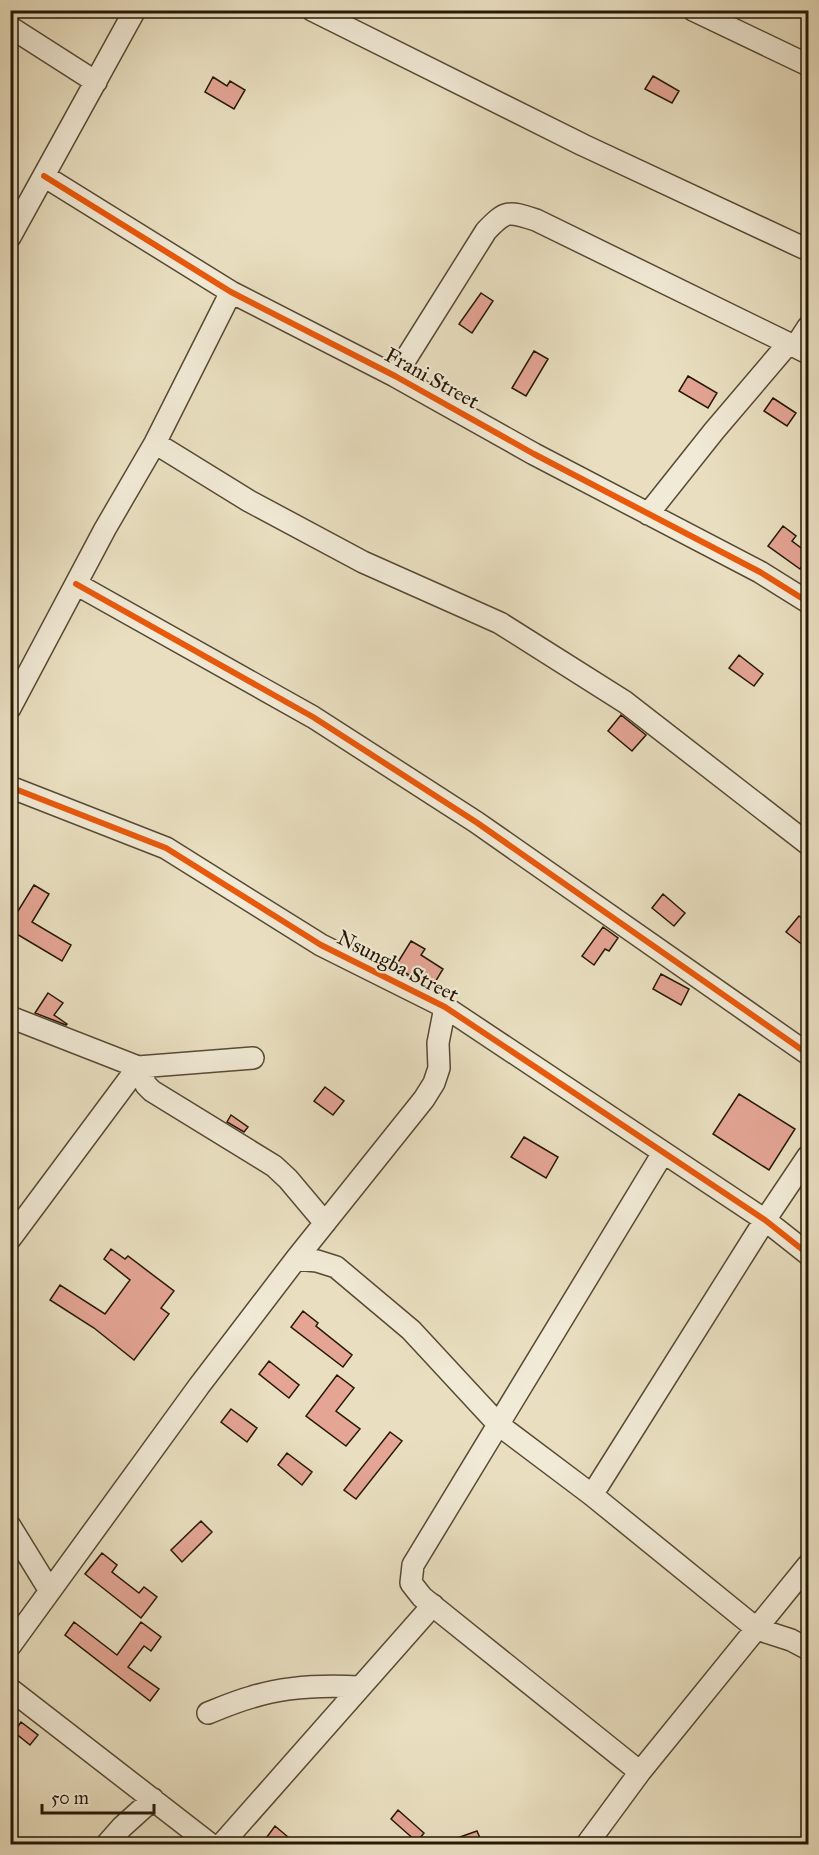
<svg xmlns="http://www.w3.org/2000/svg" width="819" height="1855" viewBox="0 0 819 1855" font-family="'IM FELL Great Primer',serif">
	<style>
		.building { fill: #e4a594; stroke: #261806; stroke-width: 1.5 }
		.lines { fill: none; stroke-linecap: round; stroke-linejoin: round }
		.minor-casing { stroke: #574a34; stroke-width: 24 }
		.minor { stroke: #f1ead6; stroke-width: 21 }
		.cycleway-casing { stroke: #f1ead6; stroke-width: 10 }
		.cycleway { stroke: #e8590c; stroke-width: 6 }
		.labels { text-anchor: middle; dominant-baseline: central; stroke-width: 4.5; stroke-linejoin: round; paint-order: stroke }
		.street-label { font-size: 21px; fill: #261806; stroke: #f1ead6 }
	</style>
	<rect width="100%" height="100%" fill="#e9dfc0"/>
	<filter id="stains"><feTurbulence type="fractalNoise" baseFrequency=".00333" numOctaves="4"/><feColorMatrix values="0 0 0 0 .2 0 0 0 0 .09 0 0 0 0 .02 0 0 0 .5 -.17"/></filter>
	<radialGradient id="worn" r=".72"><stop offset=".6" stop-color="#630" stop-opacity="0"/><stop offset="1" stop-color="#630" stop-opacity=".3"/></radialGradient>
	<!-- building -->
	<path class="building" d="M653 76 679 91 672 103 645 89Z
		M213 77 227 86 230 81 245 90 234 109 205 92Z
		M481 293 493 301 472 333 459 324Z
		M534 351 548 359 526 396 512 388Z
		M688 376 717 393 708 408 679 391Z
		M773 398 796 413 787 426 764 411Z
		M783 526 796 536 792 541 808 553V558L800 569 768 546Z
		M739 655 763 674 754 686 729 668Z
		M621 715 646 735 632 751 608 731Z
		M34 885 49 894 32 922 71 945 62 961 10 930V924Z
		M663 894 685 913 674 926 652 908Z
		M799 916 808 923V949L786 932Z
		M603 927 618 938 609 951 605 949 594 965 582 956Z
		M411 941 425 949 421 955 443 969 434 984 414 971 411 976 395 967Z
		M661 974 689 989 681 1005 653 989Z
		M48 993 63 1003 54 1015 67 1024 66 1025 35 1013Z
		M325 1087 344 1101 333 1115 314 1101Z
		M739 1094 795 1129 769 1170 713 1134Z
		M231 1115 248 1127 244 1132 227 1122Z
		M524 1137 558 1157 546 1178 511 1157Z
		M111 1249 125 1259 128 1256 174 1291 161 1308 169 1314 134 1360 94 1328 50 1300 60 1285 105 1314 130 1280 104 1259Z
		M303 1311 318 1323 316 1326 352 1355 343 1367 291 1327Z
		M269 1361 299 1385 289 1398 259 1374Z
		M337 1375 354 1388 336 1411 360 1429 346 1446 306 1416Z
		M231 1409 257 1428 247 1442 221 1422Z
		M390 1432 402 1441 356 1499 344 1490Z
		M287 1453 312 1472 302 1485 278 1465Z
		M201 1521 212 1532 182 1562 171 1550Z
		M102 1553 117 1565 112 1572 139 1593 144 1587 157 1597 141 1618 85 1574Z
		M74 1622 117 1655 141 1622 161 1637 151 1651 144 1646 128 1667 159 1689 150 1701 65 1635Z
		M21 1722 38 1735 30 1745 14 1732Z
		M398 1810 424 1833 417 1842 391 1819Z
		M275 1826 288 1837 282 1845H261Z
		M477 1831 483 1845H443V1843Z"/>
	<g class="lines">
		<!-- minor casing -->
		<g class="minor-casing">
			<path id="minor" d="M312 10 583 145 808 250
				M693 10 808 65
				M10 27 96 82
				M44 176 231 292 395 376 534 454 760 572 808 602
				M10 237 135 10
				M795 347 808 327
				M395 376 486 231C506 210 508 211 536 220L808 353
				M155 443 249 501 363 562 500 623 625 702 808 844
				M648 514 714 431 788 344
				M76 584 313 717 476 822 808 1054
				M10 708 105 529 155 443 231 292
				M10 787 166 848 321 945 445 1007 765 1220 808 1254
				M10 1017 138 1067 146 1085 152 1091 274 1166 288 1179 325 1223
				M10 1239 138 1067 253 1058
				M296 1259 317 1261 336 1267 411 1330 499 1425 592 1495 757 1629 791 1640 808 1649
				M592 1495 765 1220 808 1156
				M10 1526 50 1591
				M10 1646 199 1386 296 1259 424 1099 434 1083 439 1068 438 1043 445 1007
				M10 1689 210 1844
				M208 1713C223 1707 237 1701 252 1697 286 1686 325 1685 360 1687
				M640 1772 422 1597 411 1583 413 1565 663 1153
				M107 1844 122 1827 153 1799
				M222 1844 433 1605
				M587 1844 640 1772 808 1565"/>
		</g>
		<!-- minor -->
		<use href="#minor" class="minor"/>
		<!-- cycleway casing -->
		<g class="cycleway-casing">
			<path id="cycleway" d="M44 176 231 292 395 376 534 454 760 572 808 602
				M76 584 313 717 476 822 808 1054
				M10 787 166 848 321 945 445 1007 765 1220 808 1254"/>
		</g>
		<!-- cycleway -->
		<use href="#cycleway" class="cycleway"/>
	</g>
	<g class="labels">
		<!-- street labels -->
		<g class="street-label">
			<text transform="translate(432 378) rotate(29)">Frani Street</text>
			<text transform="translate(398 966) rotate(27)">Nsungba Street</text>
		</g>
	</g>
	<!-- margin -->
	<rect width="819" height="1855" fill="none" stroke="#e9dfc0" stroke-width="36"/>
	<rect x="12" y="12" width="795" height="1831" fill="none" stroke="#261806" stroke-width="3"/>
	<rect x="18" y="18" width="783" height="1819" fill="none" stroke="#261806" stroke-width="1.5"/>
	<!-- scale -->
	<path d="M42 1804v9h112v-9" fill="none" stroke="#261806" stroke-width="3"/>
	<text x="51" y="1804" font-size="18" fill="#261806" stroke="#f1ead6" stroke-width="4.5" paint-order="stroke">50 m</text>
	<rect width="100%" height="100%" filter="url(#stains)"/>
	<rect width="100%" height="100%" fill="url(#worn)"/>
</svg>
